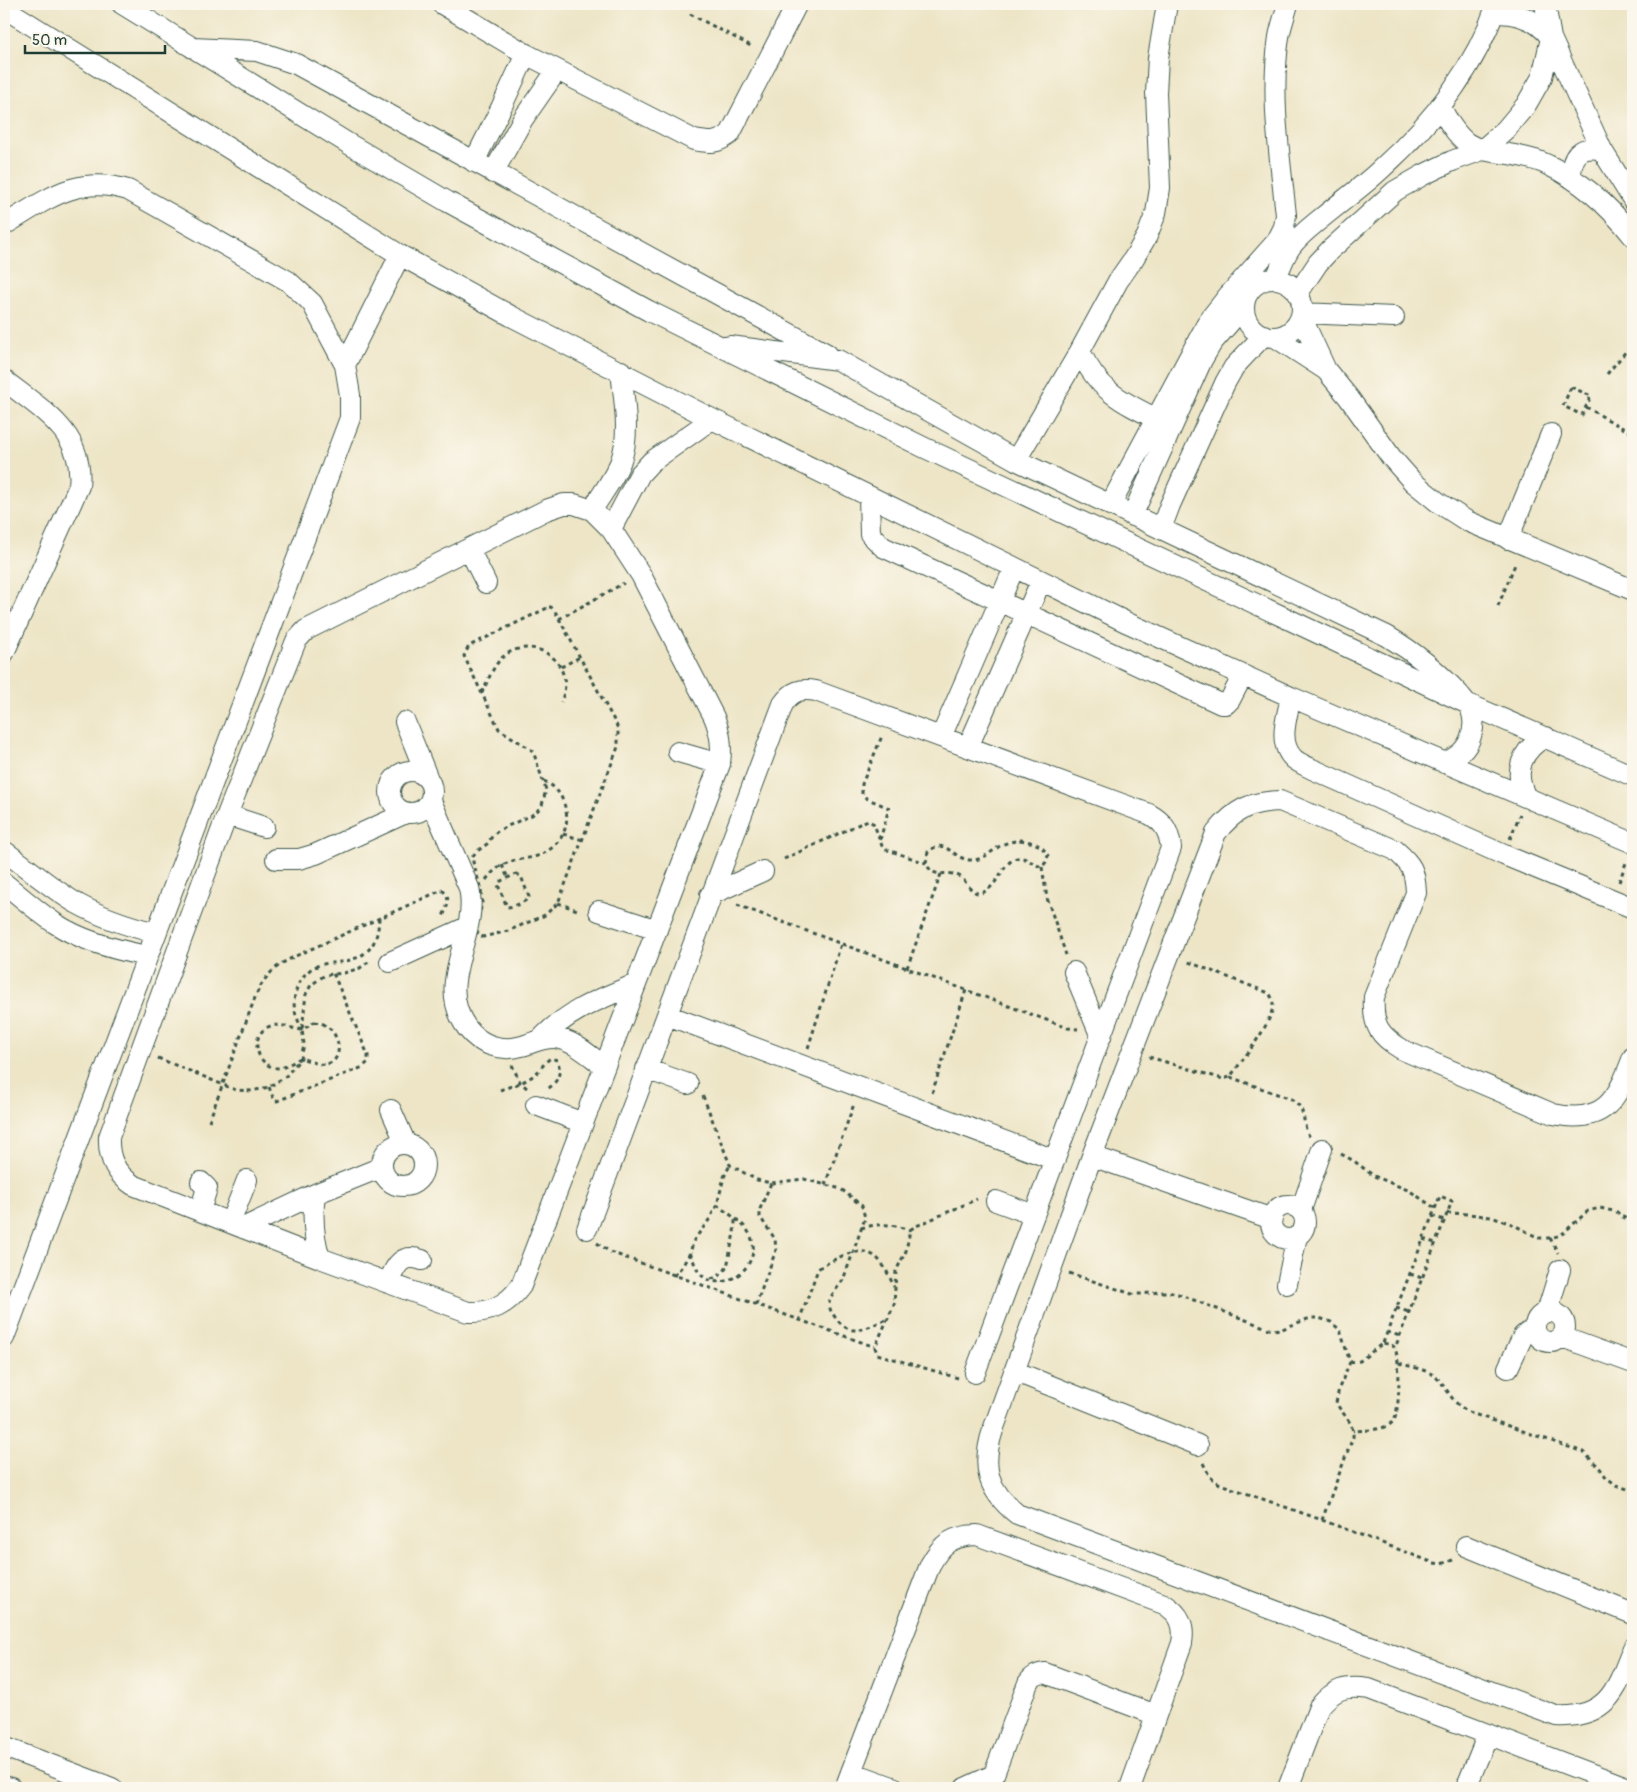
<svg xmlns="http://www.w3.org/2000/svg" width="1637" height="1792" viewBox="0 0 1637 1792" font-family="Pangolin,sans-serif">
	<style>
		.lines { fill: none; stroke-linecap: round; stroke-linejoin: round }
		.minor-casing { stroke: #3e564a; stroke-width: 22 }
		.path { stroke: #3e564a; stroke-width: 3; stroke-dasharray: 4 4; stroke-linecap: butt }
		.minor { stroke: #fff; stroke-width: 20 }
	</style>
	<rect width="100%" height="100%" fill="#fbf7ec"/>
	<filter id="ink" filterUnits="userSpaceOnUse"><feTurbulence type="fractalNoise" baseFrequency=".02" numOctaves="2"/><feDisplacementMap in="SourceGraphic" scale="10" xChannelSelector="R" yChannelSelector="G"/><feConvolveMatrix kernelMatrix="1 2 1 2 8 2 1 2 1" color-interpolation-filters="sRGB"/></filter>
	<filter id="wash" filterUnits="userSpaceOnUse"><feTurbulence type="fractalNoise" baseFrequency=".0096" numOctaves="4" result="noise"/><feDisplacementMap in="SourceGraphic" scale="20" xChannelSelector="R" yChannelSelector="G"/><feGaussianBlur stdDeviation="1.12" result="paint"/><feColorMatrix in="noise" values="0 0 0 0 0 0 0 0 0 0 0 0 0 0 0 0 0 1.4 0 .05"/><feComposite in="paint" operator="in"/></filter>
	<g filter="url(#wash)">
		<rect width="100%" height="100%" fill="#ede5c6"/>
	</g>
	<g filter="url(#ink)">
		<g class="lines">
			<!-- minor casing -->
			<g class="minor-casing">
				<path id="minor" d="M122 4 349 144 448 202 649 311 923 447 1466 703 1633 776
					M442 4 526 54 694 140C711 143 716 144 730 134L797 4
					M4 8 400 255 511 316 712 419 1128 623 1291 697 1633 843
					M1494 13C1518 12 1537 19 1551 38L1602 150 1633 200
					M193 48 257 51 296 64 827 354
					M1440 106C1447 119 1455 134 1467 143 1482 153 1502 152 1519 156 1529 158 1540 161 1548 165 1582 181 1610 207 1633 236
					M474 162 501 108 526 54
					M493 173 523 119 557 70
					M1571 178C1571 157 1579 144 1602 150
					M4 225C47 200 76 174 128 190L288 281 312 303 345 365 350 395V418L4 1338
					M1244 308a29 29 0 1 1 58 0a29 29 0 1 1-58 0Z
					M1276 279C1280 268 1284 257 1290 248 1299 235 1312 226 1324 216 1342 201 1362 187 1380 170 1430 125 1475 69 1497 4
					M1298 293 1318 263 1330 250 1395 191 1423 175 1452 161 1482 150 1506 129 1526 105 1542 77 1551 38 1545 4
					M1302 313 1394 317
					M1301 316 1326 370 1349 398 1391 457 1413 482 1439 503 1467 521 1633 590
					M1275 337 1326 370
					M730 346 838 360 1016 460 1387 636C1414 652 1438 671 1459 694 1463 699 1468 704 1471 710 1474 718 1474 728 1471 736 1467 750 1457 757 1444 763
					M1080 351C1098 390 1120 401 1157 419
					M345 365 400 255
					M4 380C40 409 85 432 79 486L4 653
					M1016 460 1080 351 1118 281 1134 258 1147 236 1156 213 1160 188 1156 93 1158 58 1167 4
					M869 496 870 534 883 547 1221 704H1226L1230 700 1243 675
					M564 504H574L592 510 611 529 641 575 714 717C721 734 722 747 720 764L521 1286C507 1305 491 1313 468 1312L320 1258 133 1185C115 1173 108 1158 109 1137L227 815 296 641 306 630 546 510Z
					M1110 505 1209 320 1228 296 1277 241 1284 227 1286 215C1280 157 1270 96 1279 37 1281 26 1285 15 1288 4
					M592 510C601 495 613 480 620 463 631 435 624 401 621 371
					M1132 516 1202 360 1212 343 1244 306
					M611 529 640 474 651 462 712 419
					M1161 529 1170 505 1225 383 1234 367 1264 335
					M1508 539 1551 434
					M469 549 486 583
					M1291 697C1287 717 1277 743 1294 759 1299 763 1306 766 1312 769L1504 855 1633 908
					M405 722 428 779
					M941 737 1014 568
					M968 747 1041 581
					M678 752 720 764
					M390 792a21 21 0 1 1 42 0a21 21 0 1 1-42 0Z
					M1526 797C1513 773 1521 749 1546 737
					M431 801 469 888C480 936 433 981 467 1028 480 1045 501 1052 522 1046 533 1043 543 1037 555 1038 573 1040 590 1056 604 1066
					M227 815 264 827
					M4 851C28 868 51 888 76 903 101 917 128 926 156 933
					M276 859H299L316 854 406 813
					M4 883C21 897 38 912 56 924 82 941 116 950 147 956
					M710 895 763 871
					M599 911 657 930
					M390 962 467 927
					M1074 972 1101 1037
					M667 1015 1055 1160
					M540 1040C568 1010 600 999 636 984
					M1633 1057C1617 1100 1605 1125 1553 1114L1403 1050C1379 1036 1372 1025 1374 997L1416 893C1415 870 1412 865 1395 850L1280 801C1250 802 1235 809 1216 833L1092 1156 993 1430C981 1466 987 1490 1017 1514L1556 1716C1608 1719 1617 1689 1633 1648
					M646 1069 688 1084
					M536 1105 583 1123
					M391 1110 406 1144
					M382 1165a21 21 0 1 1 42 0a21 21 0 1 1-42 0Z
					M1092 1156 1272 1219
					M315 1194C312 1217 313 1236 320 1258
					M996 1201 1034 1215
					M1271 1222a17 17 0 1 1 34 0a17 17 0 1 1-34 0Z
					M1301 1210 1322 1149
					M200 1211 207 1188 201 1182
					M230 1223 247 1180
					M243 1228 315 1194 382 1167
					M587 1229 783 704C792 691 801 688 816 691L1149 814C1164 822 1169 831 1171 848L975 1373
					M388 1283C396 1266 400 1253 422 1260
					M1287 1284 1297 1236
					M1535 1327a15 15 0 1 1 30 0a15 15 0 1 1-30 0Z
					M1547 1312 1560 1270
					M1562 1337 1633 1363
					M1508 1368 1523 1336 1534 1328
					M1014 1371 1198 1445
					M1466 1546 1633 1614
					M4 1747 112 1788
					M851 1772 895 1788
					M993 1777 1028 1683C1033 1676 1037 1674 1045 1673L1156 1715
					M4 1786 11 1788
					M845 1788 930 1565C942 1543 952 1536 977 1535L1164 1604C1180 1614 1185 1625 1182 1643L1130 1788
					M965 1788 989 1777H993
					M1288 1788 1319 1707C1334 1689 1345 1685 1369 1689L1629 1788
					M1466 1788 1488 1734"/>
			</g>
			<!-- path -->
			<path class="path" d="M690 14 753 47
				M1607 374 1633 343
				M1571 387 1591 396 1582 415 1563 406Z
				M1586 407 1633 434
				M1498 606 1516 562
				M549 607H551L556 613 616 724 618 729V747L558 903 545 915 508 931 483 937 479 935 476 930 482 903 481 889 473 862V856L476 852 487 844 493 835 499 830 532 815 538 810 542 805 546 790 533 751 499 729 464 656 469 646Z
				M559 619 624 583
				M561 667 580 657
				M482 693C488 681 493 665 504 656 525 639 560 650 564 679 566 687 564 694 561 702
				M563 834 583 840
				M1510 839 1520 814
				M880 840 889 808 866 798 862 794V784L882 736
				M1020 840C1033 842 1042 844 1048 856L1046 862 1042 867C1033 865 1026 856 1017 858 1005 860 998 884 986 891 971 899 969 882 959 876 946 869 934 881 926 863L928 852C946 836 952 859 970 860 985 861 992 849 1004 844 1009 842 1015 841 1020 840Z
				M784 859 868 820 874 824 882 846 885 849 926 863
				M502 865 508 878
				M1042 867 1047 898 1066 955
				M516 874 521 876 529 897C526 902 514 907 507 907L498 885 501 881Z
				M486 880C492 872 499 866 507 863 516 859 525 859 534 857 555 851 570 833 566 811 563 797 557 787 544 781
				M1619 882 1627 860
				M558 903 580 911
				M737 905 1068 1028 1078 1029
				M907 968 941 874
				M314 1022C341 1022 349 1068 320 1064 314 1063 307 1060 301 1058 294 1061 287 1067 280 1068 257 1069 248 1037 268 1027 279 1022 292 1029 302 1030Z
				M302 1030C300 1024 296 1017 295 1011 291 994 301 972 317 966 325 963 333 963 340 962 368 958 378 945 379 918
				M808 1048 841 944
				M1149 1057 1223 1079 1230 1077C1242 1060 1273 1023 1273 1004 1273 999 1271 996 1269 993L1186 961
				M158 1058 236 1090 252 1091 269 1087 286 1076 301 1058 304 1044 302 1030 306 994 311 985 325 975 344 973 360 968 371 960
				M512 1065 520 1082 528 1089
				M1230 1077 1291 1099C1309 1110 1300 1123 1310 1137
				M269 1087 274 1100 277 1101 363 1067 368 1062V1055L333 973
				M500 1090C511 1086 524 1083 534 1075 541 1070 544 1062 551 1058L557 1060C563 1073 557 1083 546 1090
				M932 1093 966 990
				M703 1096 730 1165 757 1180 771 1183 804 1179 841 1189 862 1206 865 1218 850 1261 843 1280 830 1298C828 1306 830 1311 835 1317 852 1341 867 1326 888 1319
				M209 1121 256 995C266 973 278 964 300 954L442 890C452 897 447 909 442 918
				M1341 1154 1354 1161 1374 1176 1410 1191 1435 1208
				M825 1185 854 1104
				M1447 1213 1469 1214 1491 1217 1512 1224 1539 1238H1550L1561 1235 1588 1211 1600 1208 1617 1212 1621 1216 1633 1222
				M1432 1216 1444 1220
				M861 1228C881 1223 891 1224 910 1230
				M1550 1238 1558 1253
				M1423 1239 1435 1243
				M597 1243 610 1252 875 1347
				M690 1253C693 1259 695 1266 698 1271 718 1300 768 1265 749 1233 742 1221 727 1213 717 1205
				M1069 1273 1132 1294C1149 1295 1161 1289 1178 1294L1272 1330 1282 1329 1310 1318H1319L1331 1322 1340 1330 1350 1362 1339 1388 1336 1403C1343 1415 1354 1422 1353 1437L1322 1520
				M1410 1274 1422 1278
				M674 1276 683 1265 690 1253 694 1240 709 1220 717 1205 724 1177 730 1165
				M711 1279C730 1273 727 1263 731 1247 733 1238 735 1230 735 1220
				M756 1305 776 1250 775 1239 760 1217V1209L771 1183
				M1396 1308 1409 1312
				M799 1321 818 1269C826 1263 834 1260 842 1256 873 1243 883 1261 894 1287
				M1387 1332 1400 1336
				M1383 1343 1440 1196 1452 1201 1395 1348
				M1350 1362 1360 1361 1383 1343C1387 1344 1391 1344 1394 1347 1401 1356 1400 1410 1394 1420 1387 1431 1365 1430 1353 1431
				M1399 1363C1410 1367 1427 1369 1436 1377 1451 1391 1449 1402 1471 1413L1583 1452 1599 1467 1606 1477 1616 1485 1633 1491
				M958 1378 877 1354 875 1347 894 1305 896 1271 906 1251 910 1230 914 1227 977 1199
				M1203 1463 1210 1477 1220 1484 1322 1520 1434 1563 1441 1564 1453 1560"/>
			<!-- minor -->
			<use href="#minor" class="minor"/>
		</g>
	</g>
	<!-- margin -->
	<rect width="1637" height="1792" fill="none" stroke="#fbf7ec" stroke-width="20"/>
	<!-- scale -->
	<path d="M25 45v8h140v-8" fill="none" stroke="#1f3d34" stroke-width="2.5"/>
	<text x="32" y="45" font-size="15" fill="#1f3d34" stroke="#fbf7ec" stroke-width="4" paint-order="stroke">50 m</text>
</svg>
